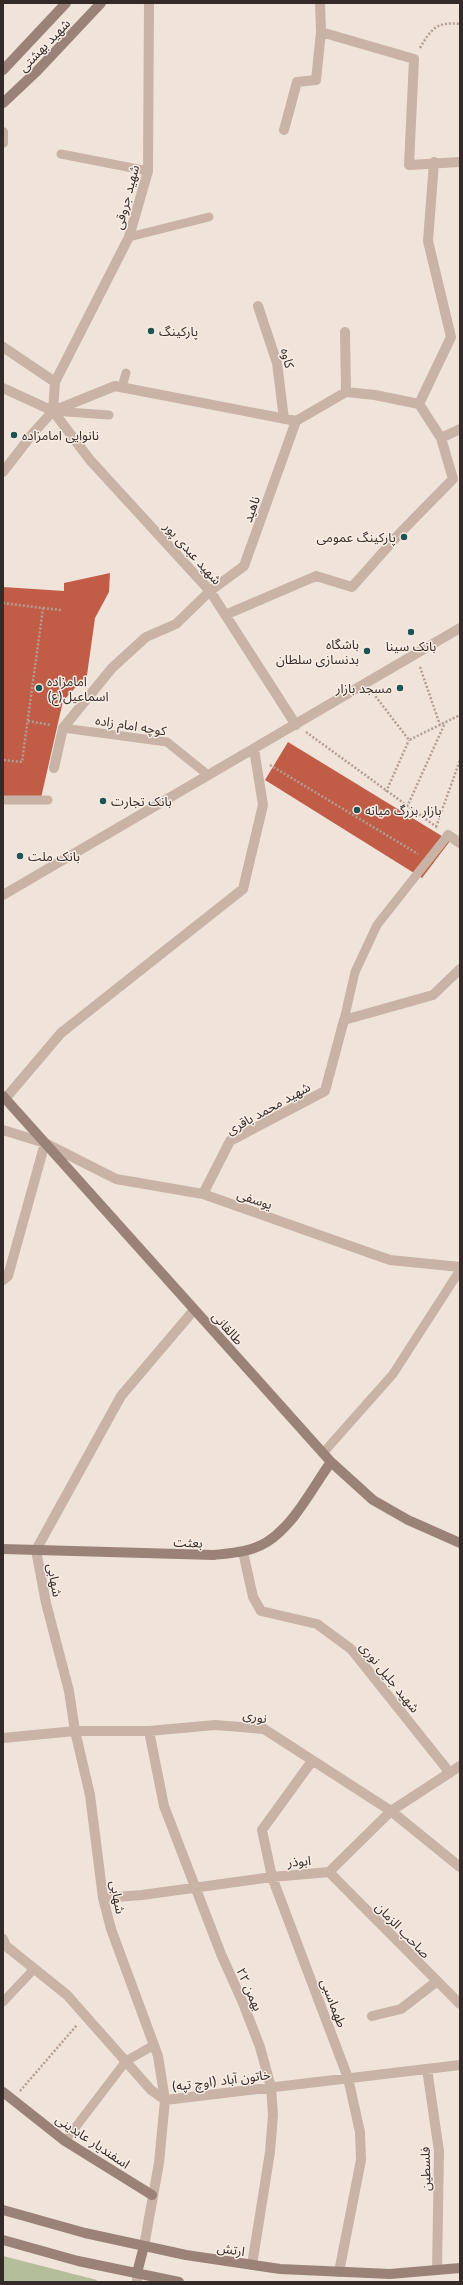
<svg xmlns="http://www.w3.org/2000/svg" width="463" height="2285" viewBox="0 0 463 2285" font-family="Inter,'Noto Sans Arabic',sans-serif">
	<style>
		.green { fill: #b5be9a }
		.building { fill: #c15d47 }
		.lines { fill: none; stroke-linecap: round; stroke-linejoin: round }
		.path { stroke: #b39d91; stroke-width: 2.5; stroke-dasharray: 2 2; stroke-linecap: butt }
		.lane { stroke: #c8b3a6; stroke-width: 9 }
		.street { stroke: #c8b3a6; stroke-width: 10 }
		.secondary { stroke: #9b8278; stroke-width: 10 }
		.poi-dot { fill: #1e5454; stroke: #f8eee6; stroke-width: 1.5 }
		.labels { text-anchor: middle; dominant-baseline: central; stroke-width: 3; stroke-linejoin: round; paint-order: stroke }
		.street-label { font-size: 13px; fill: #342a27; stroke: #f8eee6 }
		.poi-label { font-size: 13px; fill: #342a27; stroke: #f8eee6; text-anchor: start }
	</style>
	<rect width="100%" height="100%" fill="#f0e4da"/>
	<!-- green -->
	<path class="green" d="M3 2256 97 2280 96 2282H3Z"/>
	<!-- building -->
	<path class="building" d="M110 573 109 592 95 618 87 675 63 701 41 798 3 796V587L64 591V583Z
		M288 742 450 841 422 878 265 780Z"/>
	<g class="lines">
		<!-- path -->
		<path class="path" d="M420 48C431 29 437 21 460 24
			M3 603 43 608 22 762 3 760
			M43 608 61 610
			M420 667 440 725
			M373 693 409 740 460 715
			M28 721 51 725
			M306 732 438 828
			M270 765 418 854
			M386 792 409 740
			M407 807 445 723
			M436 827 460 760
			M20 2091 77 2025"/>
		<!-- lane -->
		<path class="lane" d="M61 154 148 171
			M129 237 209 217
			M122 387 126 373
			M53 411 109 415
			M63 728 167 742 208 775
			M3 800H48
			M344 1020 355 972 377 925 448 835
			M323 1453 393 1374 460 1270
			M3 2002 34 1969
			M65 2141 126 2061 154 2045"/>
		<!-- street -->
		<path class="street" d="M321 32 414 59 409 165 460 162
			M284 130 297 82 316 80 321 32 320 3
			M3 132V143
			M258 306 277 363 284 419
			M345 332 346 392
			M3 347 55 382
			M3 388 53 411 90 460 210 591 296 725
			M419 404 451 337 428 241 434 162
			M53 411 55 382 129 237 148 171 149 3
			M441 438 460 429
			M3 472 34 432 53 411 115 386 296 421 346 392 375 395 419 404 441 438 453 479 400 533 352 587 316 576 225 615
			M54 768 63 728 112 668 146 637 176 624 210 591 244 566 296 421
			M448 835 460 843
			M3 895 460 628
			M5 1099 61 1033 243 889 263 805 254 749
			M3 1130 45 1143 116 1179 203 1194 390 1260 460 1267
			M203 1194 230 1141 325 1091 344 1020 433 995 460 969
			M3 1280 8 1276 45 1143
			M243 1552 253 1597 261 1611 317 1624 351 1649 450 1773
			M149 1731 164 1806 221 1954 243 2003 260 2047 271 2087 273 2115 270 2152 252 2265
			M3 1738 75 1731H149L215 1725 264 1729 391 1811 460 1867
			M312 1761 262 1830 272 1877 348 2078 360 2132 361 2160 339 2272
			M329 1872 460 2004
			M103 1898 142 1895 272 1877 329 1872 391 1811 460 1766
			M3 1939 6 1946 67 1995 151 2090 165 2100 460 2065
			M372 2016 401 2009 436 1982
			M427 2069 439 2151 437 2270
			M144 2246 159 2163 165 2100 158 2056 111 1929 103 1898 90 1795 75 1731 69 1691 46 1603 36 1550 121 1396 194 1310
			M137 2282V2273"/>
		<!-- secondary -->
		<path class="secondary" d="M3 70 66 3
			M3 103 37 71 101 3
			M3 1096 331 1462 373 1500 408 1520 460 1543
			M3 1549 214 1555C232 1553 251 1552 267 1542 295 1524 312 1488 331 1462
			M3 2092 65 2141 152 2195
			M3 2210 85 2233 186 2255 280 2269 390 2274 460 2268
			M3 2240 78 2261 179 2282
			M137 2273 144 2246"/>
	</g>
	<!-- markers -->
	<g class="poi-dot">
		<circle cx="151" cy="331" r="4"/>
		<circle cx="14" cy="435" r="4"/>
		<circle cx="404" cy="537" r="4"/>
		<circle cx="411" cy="632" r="4"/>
		<circle cx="367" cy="651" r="4"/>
		<circle cx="39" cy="688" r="4"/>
		<circle cx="400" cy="688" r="4"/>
		<circle cx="103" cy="801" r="4"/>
		<circle cx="357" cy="810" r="4"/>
		<circle cx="20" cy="856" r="4"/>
	</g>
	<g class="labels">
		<!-- street labels -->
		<g class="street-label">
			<text transform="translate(44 45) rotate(-46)">شهید بهشتی</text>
			<text transform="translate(126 197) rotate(-75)">شهید جروقی</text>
			<text transform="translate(288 358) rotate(76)">کاوه</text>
			<text transform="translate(251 509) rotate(-70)">ناهید</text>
			<text transform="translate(193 553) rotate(48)">شهید عبدی پور</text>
			<text transform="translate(131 725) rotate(9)">کوچه امام زاده</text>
			<text transform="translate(268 1108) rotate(-29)">شهید محمد باقری</text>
			<text transform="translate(255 1199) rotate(19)">یوسفی</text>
			<text transform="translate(228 1328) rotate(48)">طالقانی</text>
			<text transform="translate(188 1542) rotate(2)">بعثت</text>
			<text transform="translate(55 1580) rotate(79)">شهابی</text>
			<text transform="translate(390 1677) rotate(51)">شهید جلیل نوری</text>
			<text transform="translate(255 1716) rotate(11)">نوری</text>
			<text transform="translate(299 1861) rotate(-5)">ابوذر</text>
			<text transform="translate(118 1897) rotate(79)">شهابی</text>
			<text transform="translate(403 1930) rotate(46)">صاحب الزمان</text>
			<text transform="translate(250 1989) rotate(66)">۲۲ بهمن</text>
			<text transform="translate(334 2003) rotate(69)">طهماسبی</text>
			<text transform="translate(221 2080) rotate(-7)">خاتون آباد (اوچ تپه)</text>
			<text transform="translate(93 2141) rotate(34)">اسفندیار عابدینی</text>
			<text transform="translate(425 2169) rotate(-91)">فلسطین</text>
			<text transform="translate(231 2249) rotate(9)">ارتش</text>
		</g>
		<!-- poi labels -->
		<g class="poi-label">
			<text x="159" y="331">پارکینگ</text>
			<text x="22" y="435">نانوایی امامزاده</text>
			<text x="396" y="537" text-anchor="end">پارکینگ عمومی</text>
			<text x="359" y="644" text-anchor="end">باشگاه<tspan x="359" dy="15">بدنسازی سلطان</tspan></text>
			<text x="411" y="646" text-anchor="middle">بانک سینا</text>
			<text x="47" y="681">امامزاده<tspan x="47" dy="15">اسماعیل(ع)</tspan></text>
			<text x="392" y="688" text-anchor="end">مسجد بازار</text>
			<text x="111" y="801">بانک تجارت</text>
			<text x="365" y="810">بازار بزرگ میانه</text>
			<text x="28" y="856">بانک ملت</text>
		</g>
	</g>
	<!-- border -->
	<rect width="463" height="2285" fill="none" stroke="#342a27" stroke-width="8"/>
</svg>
